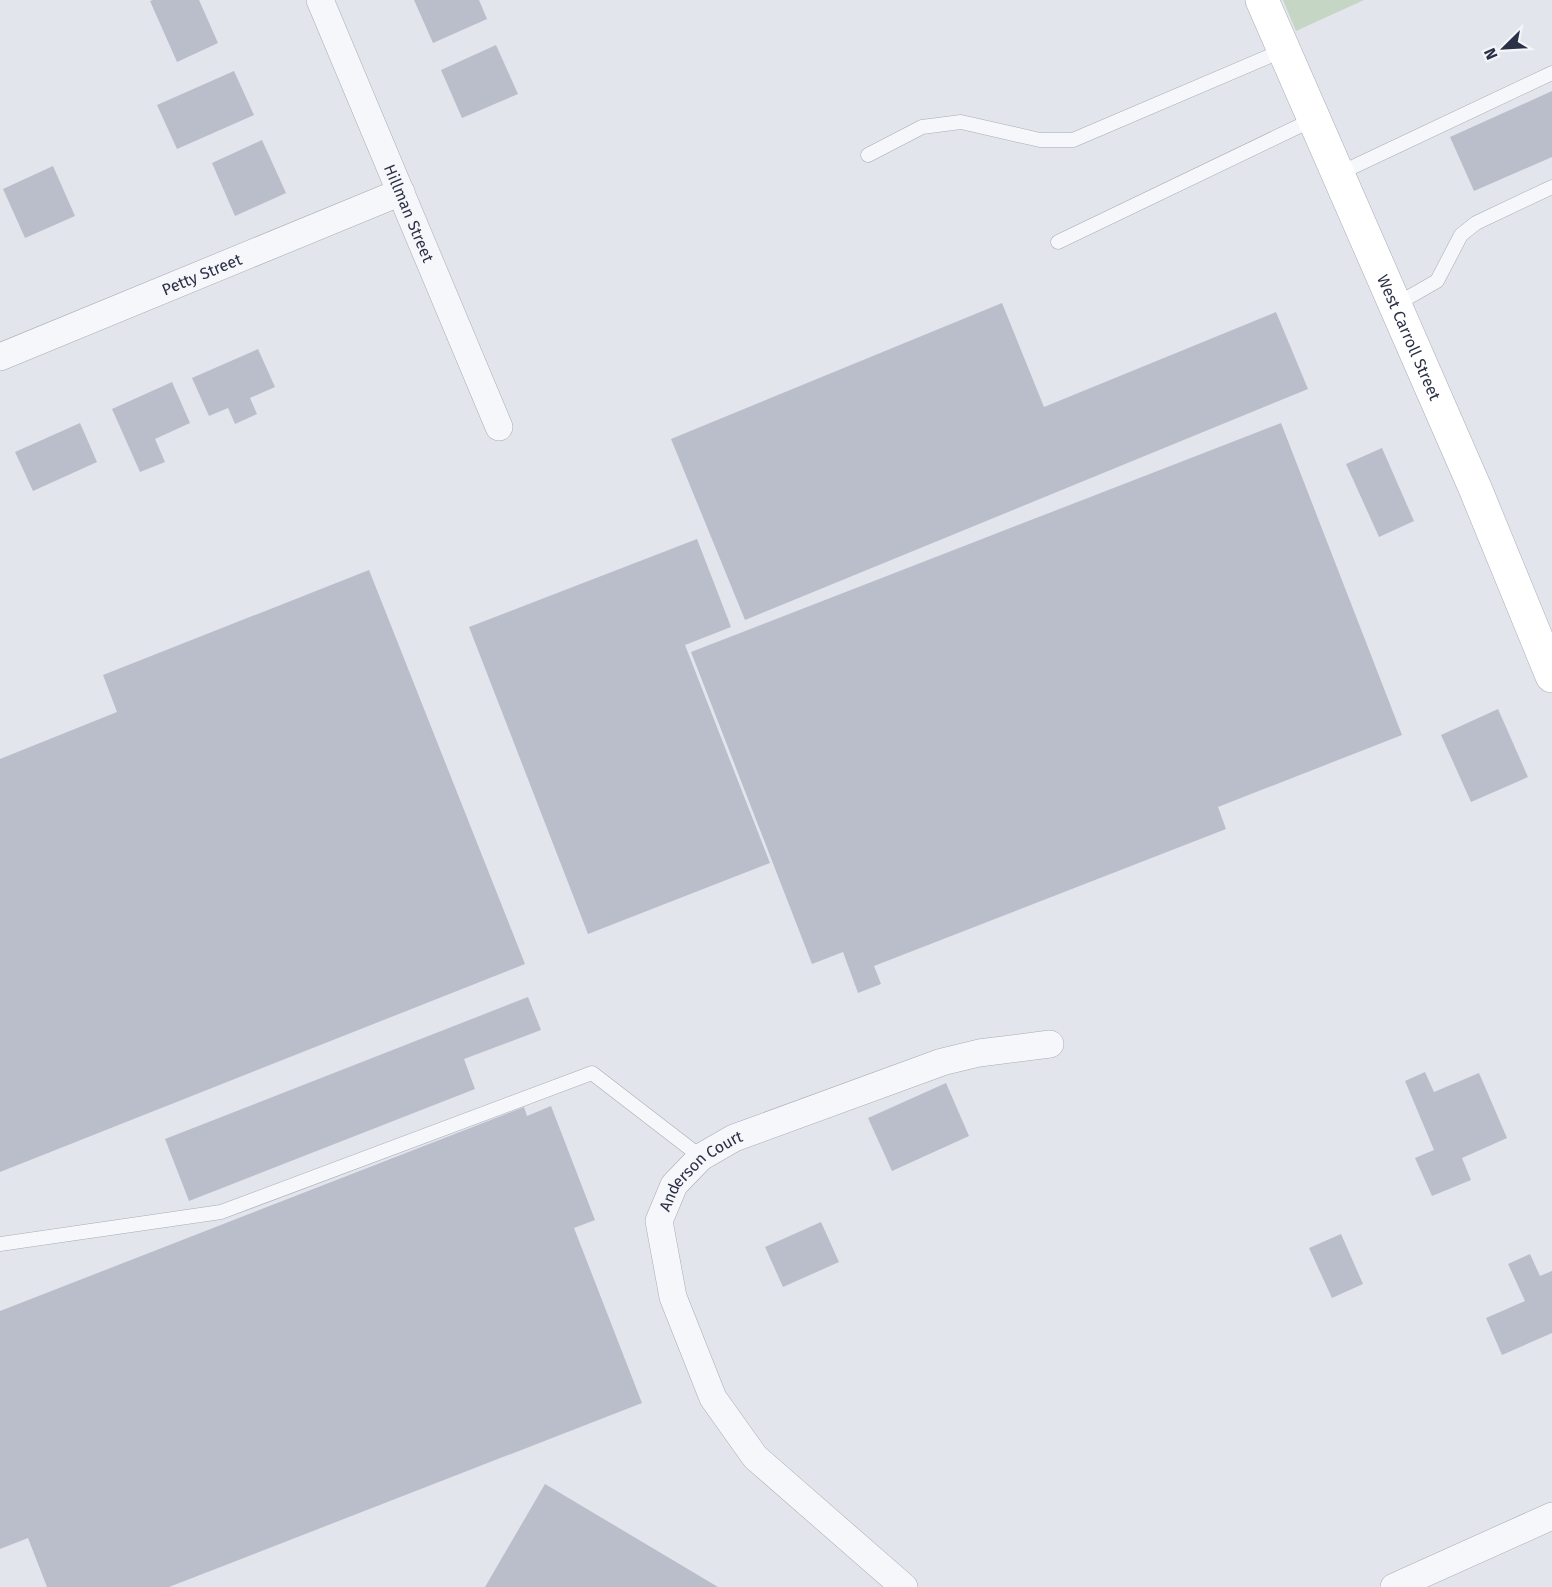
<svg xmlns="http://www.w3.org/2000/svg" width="1552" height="1587" viewBox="0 0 1552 1587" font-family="'Fira Sans',sans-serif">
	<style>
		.green { fill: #c6d6c4 }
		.building { fill: #babeca }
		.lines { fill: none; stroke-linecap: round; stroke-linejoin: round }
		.lane-casing { stroke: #a8abb7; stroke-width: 15 }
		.street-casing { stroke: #a8abb7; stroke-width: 28 }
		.secondary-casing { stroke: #a8abb7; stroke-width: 34 }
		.lane { stroke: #f6f7fa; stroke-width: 14 }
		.street { stroke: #f6f7fa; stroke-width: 27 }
		.secondary { stroke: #fff; stroke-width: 33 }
		.labels { text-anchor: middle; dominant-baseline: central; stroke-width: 5; stroke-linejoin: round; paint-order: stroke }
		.street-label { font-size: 16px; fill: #2a3045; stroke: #f3f5f9 }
	</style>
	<rect width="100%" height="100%" fill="#e3e5ec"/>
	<!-- green -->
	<path class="green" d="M1283 0H1364L1296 31Z"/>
	<!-- building -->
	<path class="building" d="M153 0H199L218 43 177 62 150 1Z
		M414 0H479L487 19 433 43Z
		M496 45 518 94 462 118 441 70Z
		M234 71 254 115 177 149 157 105Z
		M1552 91V157L1474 191 1450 137Z
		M262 140 286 193 235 216 212 163Z
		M53 166 75 216 25 238 3 189Z
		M1002 303 1044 407 1276 312 1308 389 745 620 671 439Z
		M258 349 275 387 250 398 257 414 235 424 228 408 209 416 192 378Z
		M172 382 190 423 155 439 165 462 140 472 112 409Z
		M80 423 97 462 33 491 15 452Z
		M1281 423 1402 735 1218 807 1226 829 874 966 881 984 858 993 843 952 812 964 691 652Z
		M1382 448 1414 521 1379 537 1346 464Z
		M697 539 731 627 685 645 770 863 588 934 469 627Z
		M369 570 525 964 0 1172V759L117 712 103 675Z
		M1498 709 1528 777 1471 802 1441 735Z
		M528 997 541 1030 464 1059 475 1089 189 1201 165 1139Z
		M1425 1072 1434 1092 1479 1073 1507 1138 1462 1158 1471 1180 1432 1196 1415 1158 1434 1150 1405 1081Z
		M946 1083 969 1136 892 1171 868 1118Z
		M551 1106 595 1220 574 1228 642 1403 169 1587H47L28 1538 0 1549V1311L524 1107 527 1116Z
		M821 1222 839 1262 783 1287 765 1247Z
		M1341 1234 1363 1284 1332 1298 1309 1248Z
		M1530 1254 1540 1276 1552 1271V1333L1502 1355 1486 1318 1525 1301 1508 1264Z
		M545 1484 718 1587H485Z"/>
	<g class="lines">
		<!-- lane casing -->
		<g class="lane-casing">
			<path id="lane" d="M868 155 922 127 961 122 1040 140H1073L1284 50
				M1338 174 1552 73
				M1058 242 1314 119
				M1395 305 1437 281 1461 235 1476 223 1552 187
				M0 1244 221 1212 592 1073 701 1157"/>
		</g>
		<!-- street casing -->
		<g class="street-casing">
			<g id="street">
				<path id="s1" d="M320 0 499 427"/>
				<path id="s2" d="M0 357 401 192"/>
				<path id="s3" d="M904 1587 755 1457 713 1398 673 1297 659 1221 674 1185 701 1157 734 1138 942 1062 979 1053 1050 1044"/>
				<path d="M1394 1587 1552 1516"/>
			</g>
		</g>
		<!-- secondary casing -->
		<g class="secondary-casing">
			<g id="secondary">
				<path id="s4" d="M1262 0 1475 488 1552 676"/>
			</g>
		</g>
		<!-- lane -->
		<use href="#lane" class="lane"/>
		<!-- street -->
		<use href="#street" class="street"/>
		<!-- secondary -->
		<use href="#secondary" class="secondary"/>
	</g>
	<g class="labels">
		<!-- street labels -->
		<g class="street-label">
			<text stroke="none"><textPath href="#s1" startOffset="231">Hillman Street</textPath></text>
			<text stroke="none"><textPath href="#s2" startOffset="218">Petty Street</textPath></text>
			<text stroke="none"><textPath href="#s4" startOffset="368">West Carroll Street</textPath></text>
			<text stroke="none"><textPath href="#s3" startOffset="524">Anderson Court</textPath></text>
		</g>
	</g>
	<!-- north arrow -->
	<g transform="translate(1504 48) rotate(246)" stroke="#f3f5f9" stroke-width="4.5" paint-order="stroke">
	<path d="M0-4.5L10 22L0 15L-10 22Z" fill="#2a3045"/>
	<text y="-9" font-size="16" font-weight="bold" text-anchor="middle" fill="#2a3045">N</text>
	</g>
</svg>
